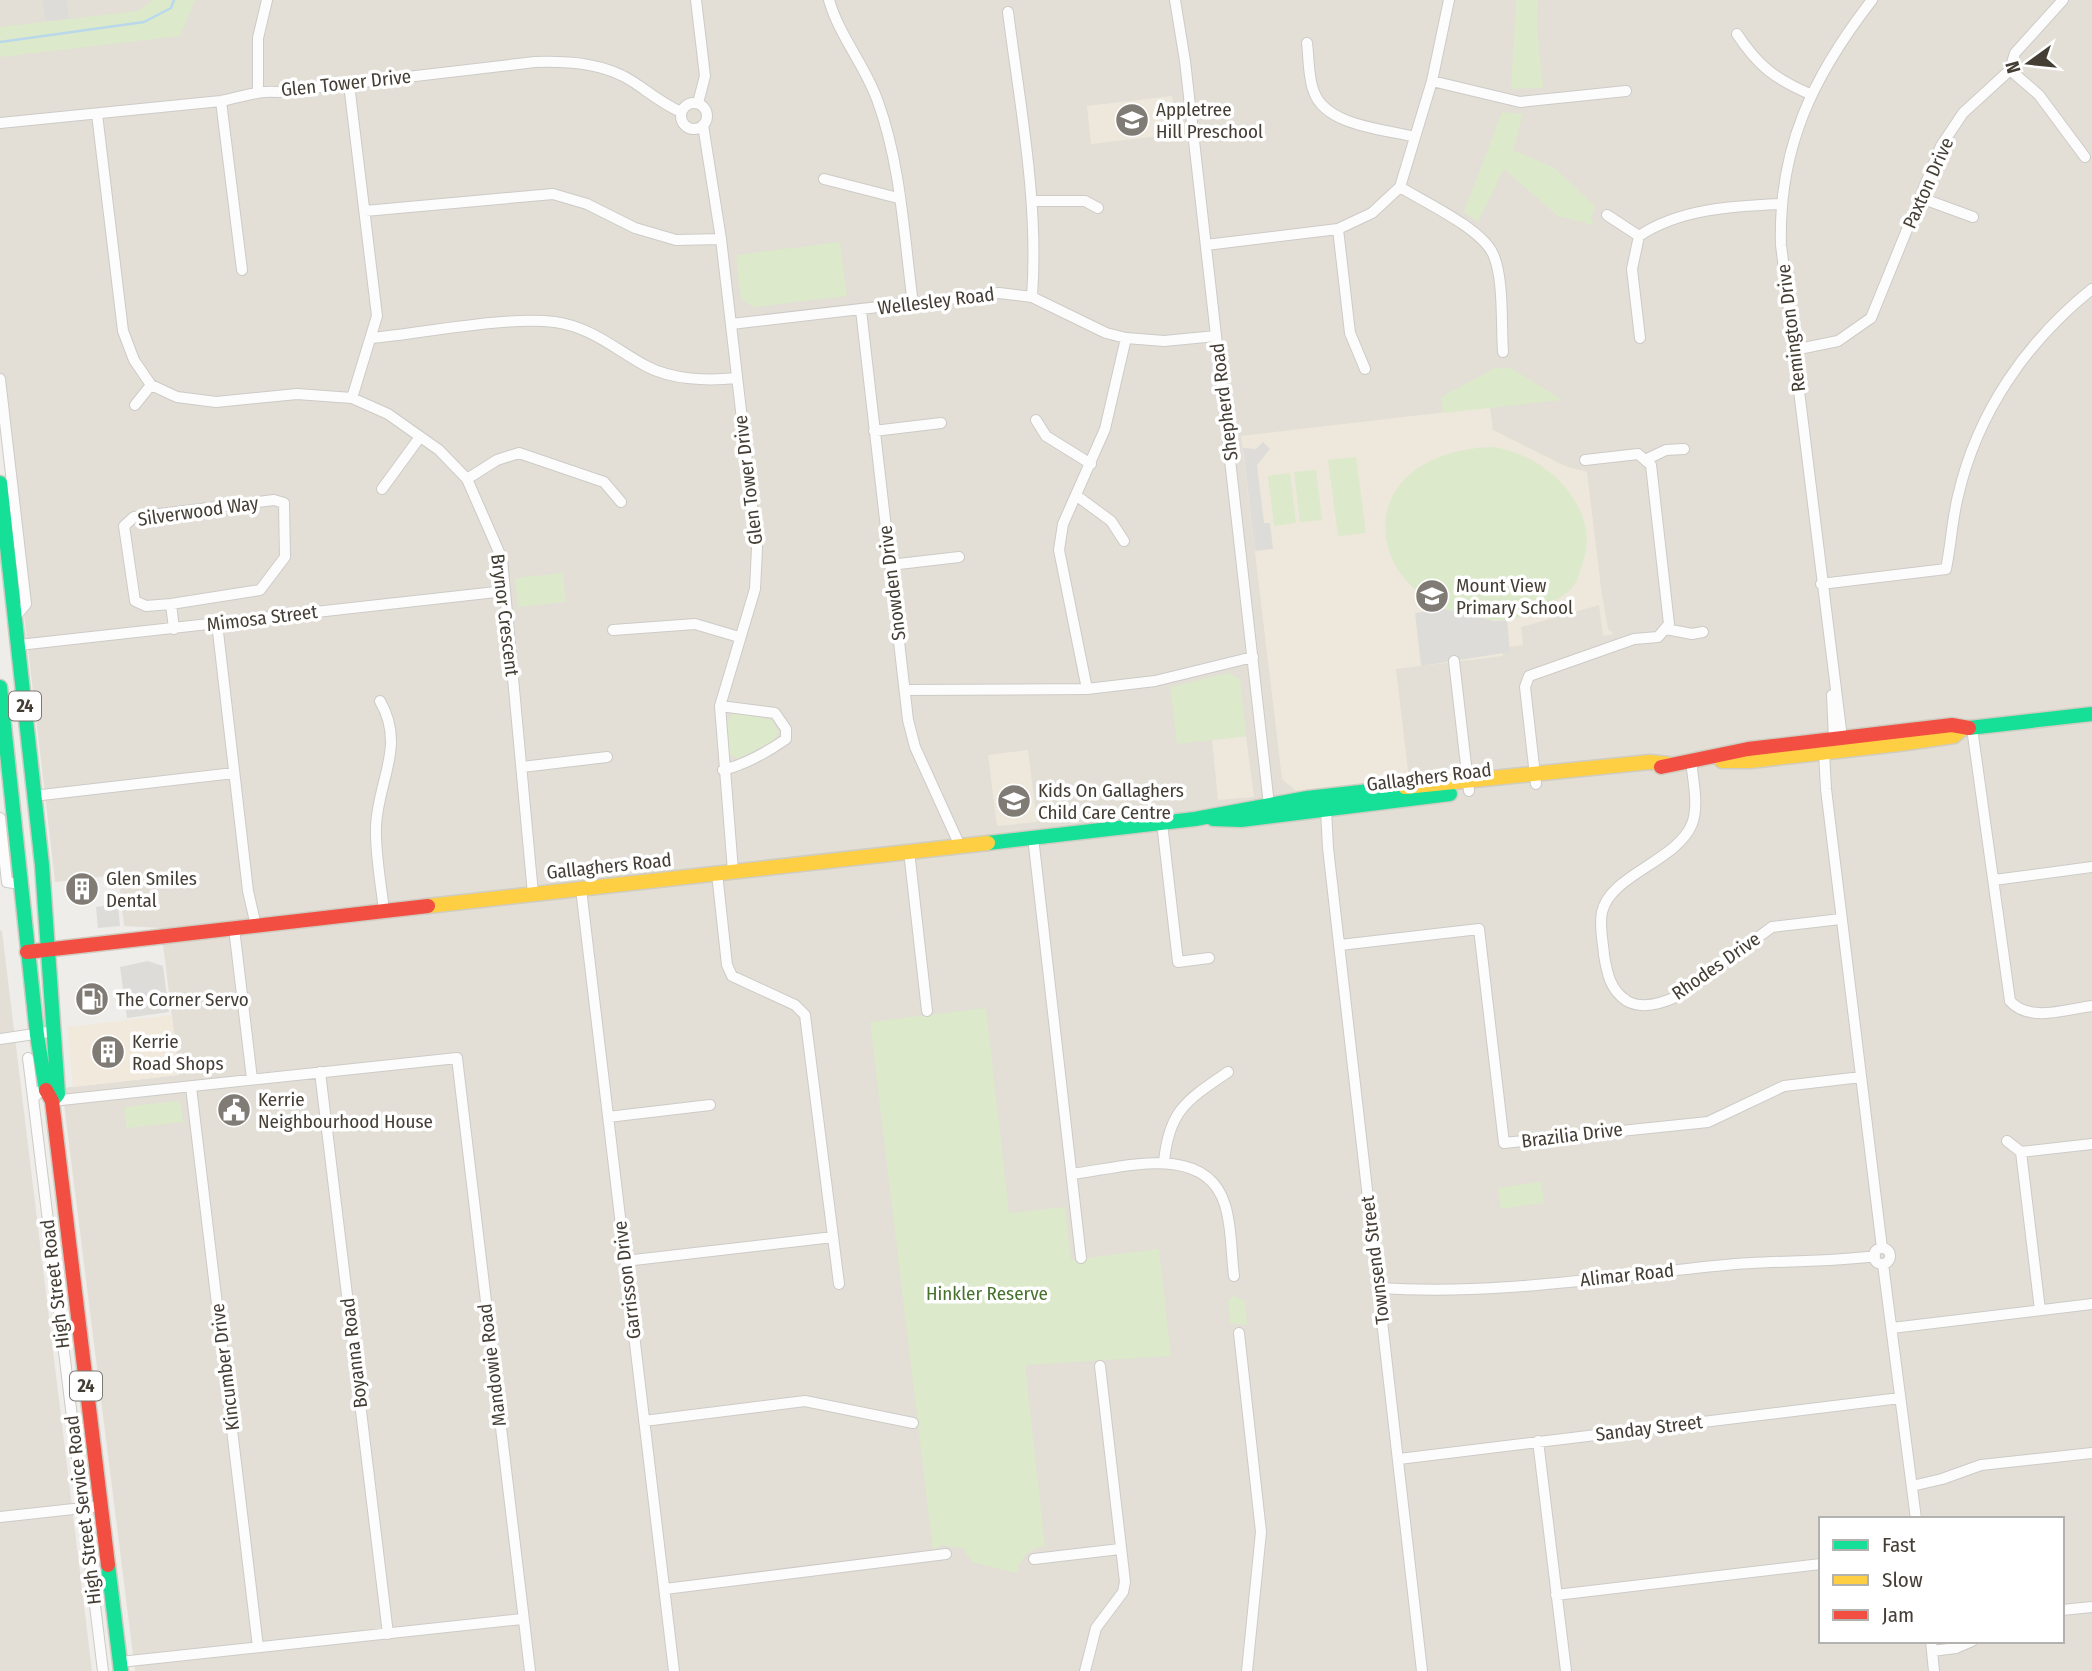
<svg xmlns="http://www.w3.org/2000/svg" width="2092" height="1671" viewBox="0 0 2092 1671" font-family="'Fira Sans Condensed',sans-serif">
	<style>
		.residential { fill: #e3dfd6; fill-rule: evenodd }
		.commercial { fill: #f1e9dc }
		.education { fill: #ede8db }
		.green { fill: #dce9ca }
		.parking { fill: #dedcd8 }
		.lines { fill: none; stroke-linecap: round; stroke-linejoin: round }
		.stream { stroke: #bad8ec; stroke-width: 2.5 }
		.street-casing { stroke: #cdcbc7; stroke-width: 12 }
		.fast-casing { stroke: #cfccc1; stroke-width: 17 }
		.slow-casing { stroke: #cfccc1; stroke-width: 17 }
		.jam-casing { stroke: #cfccc1; stroke-width: 17 }
		.street { stroke: #fdfcfc; stroke-width: 10 }
		.fast { stroke: #16e098; stroke-width: 14 }
		.slow { stroke: #ffcf43; stroke-width: 14 }
		.jam { stroke: #f24e42; stroke-width: 14 }
		.labels { text-anchor: middle; dominant-baseline: central; stroke-width: 7; stroke-linejoin: round; paint-order: stroke }
		.shield { fill: #fff; stroke: #7c7872; stroke-width: 2 }
		.shield-label { font-size: 18px; font-weight: bold; fill: #443e35 }
		.street-label { font-size: 19px; fill: #443e35; stroke: #fff }
		.poi-label { font-size: 19px; fill: #443e35; stroke: #fff; text-anchor: start }
		.park-label { font-size: 19px; fill: #46732b; stroke: #fff }
	</style>
	<rect width="100%" height="100%" fill="#efede9"/>
	<!-- residential -->
	<path class="residential" d="M0 0H2092V1671H135L62 1088 179 1075 161 928 124 926 118 875 55 882 0 406ZM1821 1519H2062V1641H1821Z
		M0 930 2 931 92 1671H0Z"/>
	<!-- commercial -->
	<path class="commercial" d="M172 1015 179 1075 73 1087 67 1027Z"/>
	<!-- education -->
	<path class="education" d="M1172 96 1177 134 1091 144 1087 106Z
		M1490 407 1493 430 1565 466 1587 472 1601 588 1608 629 1614 634 1603 636 1599 605 1521 627 1523 645 1502 648 1503 656 1396 669 1409 779 1296 791 1282 779 1241 436Z
		M1246 736 1254 797 1218 800 1212 740Z
		M1028 750 1037 822 997 826 988 755Z"/>
	<!-- green -->
	<path class="green" d="M153 0H195L180 36 0 57V27L138 11Z
		M1516 0H1538L1537 27 1543 88 1511 89Z
		M1502 112 1523 114 1513 150 1553 167 1595 206 1591 218 1594 225 1558 216 1504 169 1478 222 1464 212Z
		M840 242 847 296 753 307 741 299 736 255Z
		M1495 368H1511L1562 400 1443 413 1441 397Z
		M1491 447C1544 452 1604 508 1582 565 1579 573 1577 583 1571 589 1565 595 1556 600 1549 604 1533 614 1512 621 1493 620 1361 610 1339 454 1491 447Z
		M1356 457 1366 533 1338 536 1328 460Z
		M1316 470 1322 520 1300 522 1294 472Z
		M1290 473 1296 523 1274 526 1268 476Z
		M563 573 566 602 518 607 515 578Z
		M1228 673 1240 679 1246 736 1177 744 1170 687Z
		M738 713 772 720 778 732 775 740 738 759 726 752C726 738 723 726 732 714Z
		M986 1008 1009 1213 1065 1207 1071 1260 1159 1249 1171 1356 1025 1365 1045 1546C1030 1548 1020 1557 1017 1573L972 1562 963 1548 941 1545 933 1550 870 1022Z
		M176 1101 181 1104 183 1122 127 1128 124 1107Z
		M1541 1182 1544 1203 1501 1209 1498 1188Z
		M1234 1296 1245 1301 1247 1325 1230 1323 1228 1300Z"/>
	<!-- parking -->
	<path class="parking" d="M43 0H67L69 19 45 21Z
		M1263 442 1270 449 1257 465 1264 523H1270L1273 549 1255 551 1243 448 1256 449Z
		M1445 609 1494 621 1507 620 1510 652 1421 666 1415 613Z
		M118 904 120 926 98 928 96 907Z
		M148 961 163 966 169 1012 127 1018 120 967Z"/>
	<g class="lines">
		<!-- stream -->
		<path class="stream" d="M0 42 144 22 171 8 174 0"/>
		<!-- street casing -->
		<g class="street-casing">
			<path id="street" d="M696 0 705 76 698 103
				M829 0C840 38 866 66 878 102 901 165 904 237 913 304
				M1175 0 1185 61 1269 805
				M1008 12C1020 106 1039 202 1032 297
				M1737 34C1758 66 1775 79 1810 94
				M1307 43C1309 58 1308 78 1314 92 1326 126 1384 129 1415 137
				M2010 70 2039 95 2085 157
				M1432 81 1520 102 1626 91
				M349 84 377 316 352 398
				M258 90V38L267 0
				M221 101 242 270
				M681 116a13 13 0 1 1 26 0a13 13 0 1 1-26 0Z
				M97 114 123 331 134 360 151 385 177 397 216 402 297 394 352 398 388 414 439 450 467 479 502 559 533 894
				M0 123 221 101C242 97 258 90 278 92L535 62C569 61 606 63 635 83 651 94 663 104 681 112
				M703 125 721 239 757 548 755 589 720 706 733 871
				M824 179 898 198
				M1400 187C1424 202 1481 228 1493 254 1504 278 1501 324 1503 352
				M1921 198 1973 217
				M1032 201H1085L1098 208
				M365 211 553 194 587 204 635 228 676 240 721 239
				M1607 215 1639 236
				M1338 229 1350 333 1365 369
				M1206 245 1338 229 1372 213 1400 187 1432 81 1449 0
				M861 310 908 720 915 747 960 846
				M731 324 999 293 1032 297 1106 333 1126 338 1164 341 1216 336
				M372 338C424 333 505 316 555 322 591 327 615 349 646 366 672 380 708 381 736 378
				M1640 338 1632 269 1639 236C1679 209 1732 206 1780 204
				M1794 350 1838 341 1871 318 1941 146 1963 113 2010 70 2015 53 2063 0
				M0 379 26 604 16 616
				M135 405 151 385
				M1036 420 1046 436 1091 464
				M874 431 941 423
				M1647 459 1666 450 1684 449
				M467 479 497 460 519 453 604 482 621 502
				M382 489 420 437
				M1077 496 1111 521 1124 541
				M890 565 959 557
				M1821 584 1946 569C1951 545 1952 520 1958 496 1977 413 2026 342 2092 289
				M171 604 260 590 285 557 284 503 274 500 134 517 124 526 135 601 146 606 171 604 174 629
				M217 623 248 891 256 926
				M1666 629 1692 634 1703 632
				M613 630 695 624 739 637
				M19 645 505 591
				M1454 661 1469 791
				M1087 689 1059 550 1063 524 1105 429 1126 338
				M905 690 1087 689 1155 681 1253 657
				M1832 695 1834 739
				M380 701C406 746 378 780 376 826 375 854 381 883 384 911
				M720 706 775 713 786 729V739C766 753 746 764 723 770
				M1972 728 2010 1001C2029 1023 2067 1009 2092 1006
				M1842 738 1781 245C1778 148 1813 76 1872 0
				M1824 752 1826 789 1882 1248
				M1691 761C1693 780 1699 806 1692 824 1676 862 1611 874 1602 912 1599 926 1603 941 1604 955 1607 973 1610 990 1627 1001 1643 1010 1663 1003 1678 996L1772 927 1841 919
				M522 767 607 757
				M1536 784 1525 687 1529 676 1634 639 1658 637 1669 624 1651 465 1638 454 1585 460
				M33 796 234 773
				M1326 810 1328 848 1422 1671
				M0 818 7 882 20 884
				M1162 823 1178 962 1209 958
				M1033 837 1081 1258
				M909 851 927 1011
				M717 873 727 965 732 976 795 1005 805 1015 839 1284
				M1994 880 2092 867
				M581 889 674 1671
				M234 928 252 1079
				M1340 945 1479 929 1504 1143 1708 1122 1784 1086 1861 1077
				M0 1039 55 1031
				M28 1058 33 1098
				M320 1072 388 1634
				M45 1087 33 1098 103 1671
				M191 1087 258 1647
				M52 1101 457 1058 530 1671
				M608 1117 710 1105
				M2007 1141 2021 1152
				M1164 1162C1169 1110 1187 1100 1228 1072
				M1072 1174C1121 1168 1206 1141 1225 1205 1232 1227 1231 1253 1234 1276
				M1874 1256a8 8 0 1 1 16 0a8 8 0 1 1-16 0Z
				M625 1261 833 1237
				M1883 1264 1916 1519
				M1379 1288C1495 1296 1609 1276 1725 1265 1775 1260 1825 1263 1875 1256
				M2040 1310 2021 1152 2092 1144
				M1892 1328 2092 1304
				M1239 1333 1261 1532 1247 1671
				M644 1421 805 1401 913 1423
				M1538 1441 1566 1671
				M1399 1459 1900 1398
				M1912 1486 1942 1479 1981 1465 2092 1453
				M0 1517 101 1506
				M1034 1559 1120 1549
				M665 1589 946 1554
				M1556 1595 1821 1564
				M2062 1610 2092 1607
				M1931 1641 1934 1671
				M1932 1651 1956 1648 1972 1641
				M120 1662 522 1619
				M1085 1671 1096 1628 1123 1592 1125 1582 1100 1366"/>
		</g>
		<!-- fast casing -->
		<g class="fast-casing">
			<path id="fast" d="M0 483 42 865 58 1094 52 1101
				M0 687 37 1035 46 1090
				M1969 728 2092 714
				M1213 819 1241 820 1450 794
				M988 843 1195 819 1307 798 1405 787
				M108 1565 121 1671"/>
		</g>
		<!-- slow casing -->
		<g class="slow-casing">
			<path id="slow" d="M1722 761H1750L1899 744 1954 736 1962 729
				M1405 787 1650 762 1668 764
				M428 906 988 843"/>
		</g>
		<!-- jam casing -->
		<g class="jam-casing">
			<path id="jam" d="M1661 767 1748 749 1952 725 1969 728
				M27 952 428 906
				M46 1090 52 1101 108 1565"/>
		</g>
		<!-- street -->
		<use href="#street" class="street"/>
		<!-- fast -->
		<use href="#fast" class="fast"/>
		<!-- slow -->
		<use href="#slow" class="slow"/>
		<!-- jam -->
		<use href="#jam" class="jam"/>
	</g>
	<!-- icons -->
	<defs>
		<g id="school-disc" transform="scale(1.75)"><circle r="9.5" fill="#807b74" stroke="#fff"/><path d="M0-5L7-2L0 1L-7-2ZM-4 1L0 2.5L4 1V4Q0 6-4 4Z" fill="#fff"/></g>
		<g id="building-disc" transform="scale(1.75)"><circle r="9.5" fill="#807b74" stroke="#fff"/><path d="M-4-6H4V6H1V3H-1V6H-4ZM-2.5-4.3h1.7v1.8h-1.7ZM.8-4.3h1.7v1.8H.8ZM-2.5-1h1.7V.8h-1.7ZM.8-1h1.7V.8H.8Z" fill="#fff"/></g>
		<g id="fuel-disc" transform="scale(1.75)"><circle r="9.5" fill="#807b74" stroke="#fff"/><path d="M-5.5-6h7V0h2V4h1.3V-2.5L3-4.5l.8-.8L6-3V5H2.5V1h-1V6h-7ZM-4.2-4.7v3.2H.2V-4.7Z" fill="#fff"/></g>
		<g id="civic-disc" transform="scale(1.75)"><circle r="9.5" fill="#807b74" stroke="#fff"/><path d="M-.6-6.5H3V-4.5H.6V-3L4-1V1h2V6H-6V1h2V-1L-.6-3ZM-1.2 2.5V6h2.4V2.5Z" fill="#fff"/></g>
	</defs>
	<g fill-rule="evenodd">
		<use href="#school-disc" x="1132" y="120"/>
		<use href="#school-disc" x="1432" y="596"/>
		<use href="#school-disc" x="1014" y="801"/>
		<use href="#building-disc" x="82" y="889"/>
		<use href="#fuel-disc" x="92" y="999"/>
		<use href="#building-disc" x="108" y="1052"/>
		<use href="#civic-disc" x="234" y="1110"/>
	</g>
	<g class="labels">
		<!-- shield labels -->
		<g class="shield">
			<rect x="9" y="691.5" width="32" height="29" rx="5"/>
			<rect x="70" y="1371.5" width="32" height="29" rx="5"/>
		</g>
		<g class="shield-label">
			<text x="25" y="706">24</text>
			<text x="86" y="1386">24</text>
		</g>
		<!-- street labels -->
		<g class="street-label">
			<text transform="translate(346 83) rotate(-6)">Glen Tower Drive</text>
			<text transform="translate(1928 183) rotate(-66)">Paxton Drive</text>
			<text transform="translate(936 301) rotate(-7)">Wellesley Road</text>
			<text transform="translate(1791 328) rotate(-97)">Remington Drive</text>
			<text transform="translate(1224 402) rotate(-97)">Shepherd Road</text>
			<text transform="translate(748 480) rotate(-97)">Glen Tower Drive</text>
			<text transform="translate(198 511) rotate(-8)">Silverwood Way</text>
			<text transform="translate(892 583) rotate(-97)">Snowden Drive</text>
			<text transform="translate(505 615) rotate(83)">Brynor Crescent</text>
			<text transform="translate(262 618) rotate(-7)">Mimosa Street</text>
			<text transform="translate(1429 777) rotate(-7)">Gallaghers Road</text>
			<text transform="translate(609 866) rotate(-6)">Gallaghers Road</text>
			<text transform="translate(1716 966) rotate(-35)">Rhodes Drive</text>
			<text transform="translate(1572 1135) rotate(-7)">Brazilia Drive</text>
			<text transform="translate(1375 1260) rotate(-97)">Townsend Street</text>
			<text transform="translate(1627 1275) rotate(-6)">Alimar Road</text>
			<text transform="translate(627 1280) rotate(-97)">Garrisson Drive</text>
			<text transform="translate(55 1284) rotate(-97)">High Street Road</text>
			<text transform="translate(354 1353) rotate(-97)">Boyanna Road</text>
			<text transform="translate(492 1365) rotate(-97)">Mandowie Road</text>
			<text transform="translate(225 1367) rotate(-97)">Kincumber Drive</text>
			<text transform="translate(1649 1428) rotate(-7)">Sanday Street</text>
			<text transform="translate(83 1510) rotate(-97)">High Street Service Road</text>
		</g>
		<!-- poi labels -->
		<g class="poi-label">
			<text x="1156" y="109">Appletree<tspan x="1156" dy="22">Hill Preschool</tspan></text>
			<text x="1456" y="585">Mount View<tspan x="1456" dy="22">Primary School</tspan></text>
			<text x="1038" y="790">Kids On Gallaghers<tspan x="1038" dy="22">Child Care Centre</tspan></text>
			<text x="106" y="878">Glen Smiles<tspan x="106" dy="22">Dental</tspan></text>
			<text x="116" y="999">The Corner Servo</text>
			<text x="132" y="1041">Kerrie<tspan x="132" dy="22">Road Shops</tspan></text>
			<text x="258" y="1099">Kerrie<tspan x="258" dy="22">Neighbourhood House</tspan></text>
		</g>
		<!-- park labels -->
		<g class="park-label">
			<text x="987" y="1293">Hinkler Reserve</text>
		</g>
	</g>
	<!-- legend -->
	<rect x="1819" y="1517" width="245" height="126" fill="#ffffff" stroke="#b4b2ae" stroke-width="2"/>
	<rect x="1833" y="1540" width="35" height="10" fill="#16e098" stroke="#b4b2ae" stroke-width="2"/>
	<text x="1882" y="1552" font-size="21" fill="#443e35">Fast</text>
	<rect x="1833" y="1575" width="35" height="10" fill="#ffcf43" stroke="#b4b2ae" stroke-width="2"/>
	<text x="1882" y="1587" font-size="21" fill="#443e35">Slow</text>
	<rect x="1833" y="1610" width="35" height="10" fill="#f24e42" stroke="#b4b2ae" stroke-width="2"/>
	<text x="1882" y="1622" font-size="21" fill="#443e35">Jam</text>
	<!-- north arrow -->
	<g transform="translate(2029 63) rotate(255)" stroke="#ffffff" stroke-width="5" paint-order="stroke">
	<path d="M0-5L12 26L0 18L-12 26Z" fill="#443e35"/>
	<text y="-10" font-size="19" font-weight="bold" text-anchor="middle" fill="#443e35">N</text>
	</g>
</svg>
